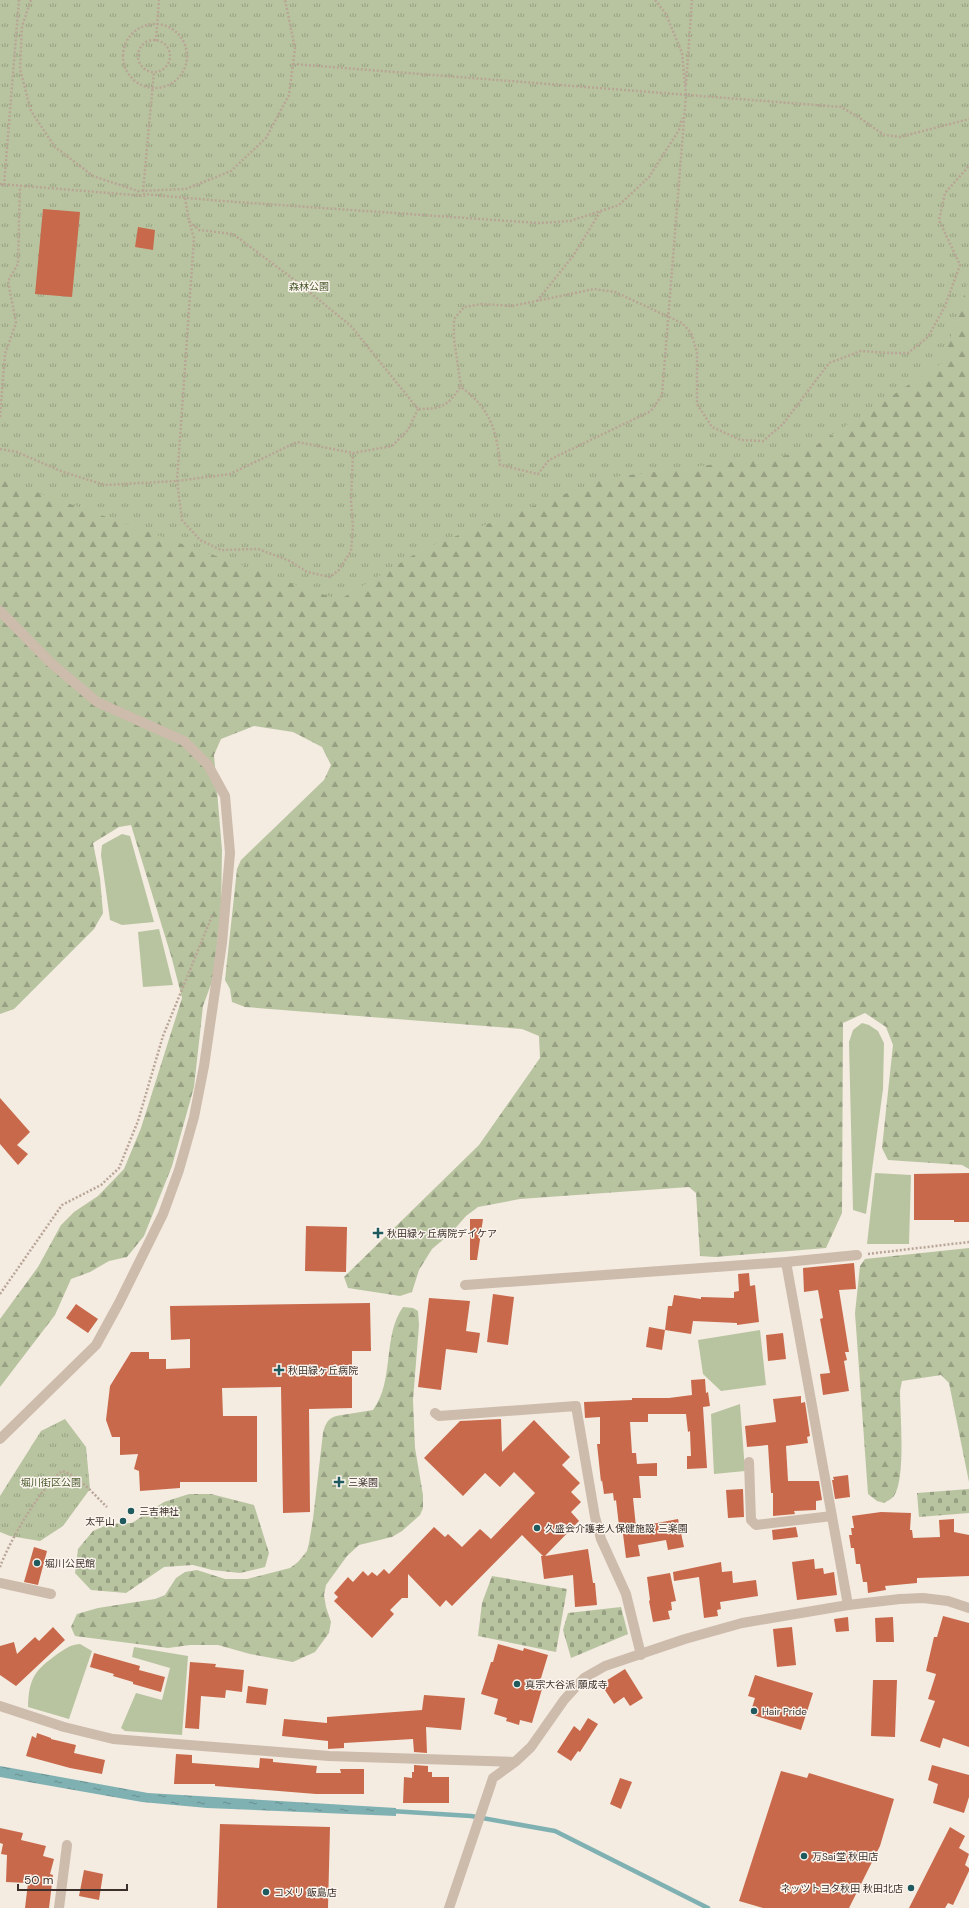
<svg xmlns="http://www.w3.org/2000/svg" width="969" height="1908" viewBox="0 0 969 1908" font-family="'DM Sans','Noto Sans JP',sans-serif">
	<style>
		.green { fill: #b8c4a0 }
		.forest { fill: url(#forest-firs) }
		.cemetery { fill: url(#cemetery-stones) }
		.park { fill: url(#park-tufts) }
		.water { fill: url(#water-ripples) }
		.lines { fill: none; stroke-linecap: round; stroke-linejoin: round }
		.stream { stroke: #7fb0b2; stroke-width: 4.5 }
		.building { fill: #c8694b }
		.path { stroke: #b9a596; stroke-width: 2.5; stroke-dasharray: 2 2; stroke-linecap: butt }
		.street { stroke: #cdbbac; stroke-width: 10 }
		.poi-dot { fill: #1f5a5e; stroke: #fbf5ee; stroke-width: 1.5 }
		.labels { text-anchor: middle; dominant-baseline: central; stroke-width: 3; stroke-linejoin: round; paint-order: stroke }
		.park-label { font-size: 10px; fill: #4a5a2e; stroke: #fbf5ee }
		.poi-label { font-size: 10px; fill: #3b302b; stroke: #fbf5ee; text-anchor: start }
	</style>
	<defs>
		<pattern id="forest-firs" width="22" height="20" patternUnits="userSpaceOnUse"><rect width="22" height="20" fill="#b8c4a0"/><path d="M5 1l3.5 6h-7zM16 11l3.5 6h-7z" fill="#97a083"/></pattern>
		<pattern id="cemetery-stones" width="16" height="16" patternUnits="userSpaceOnUse"><rect width="16" height="16" fill="#b8c4a0"/><path d="M2 7V4a2 2 0 0 1 4 0v3zM10 15v-3a2 2 0 0 1 4 0v3z" fill="#97a083"/></pattern>
		<pattern id="park-tufts" width="24" height="20" patternUnits="userSpaceOnUse"><rect width="24" height="20" fill="#b8c4a0"/><path d="M3 7l-1-3M5 7V3M7 7l1-3M15 17l-1-3M17 17v-4M19 17l1-3" fill="none" stroke="#97a083"/></pattern>
		<pattern id="water-ripples" width="26" height="14" patternUnits="userSpaceOnUse"><rect width="26" height="14" fill="#7fb0b2"/><path d="M2 4q2-2 4 0t4 0M15 11q2-2 4 0t4 0" fill="none" stroke="#699091"/></pattern>
	</defs>
	<rect width="100%" height="100%" fill="#f4ebe1"/>
	<!-- green -->
	<path class="green" d="M122 834 130 836 154 922 122 925 110 920 101 855 102 845Z
		M159 929 173 985 143 987 138 932Z
		M862 1023 869 1025 878 1031 884 1043 883 1089 866 1214 853 1210 849 1042 853 1030Z
		M875 1173 911 1175 909 1244H867Z
		M760 1330 766 1385 721 1391 703 1374 698 1340Z
		M740 1404 745 1471 714 1474 711 1414Z
		M80 1644 92 1651 69 1719 28 1707C29 1679 34 1671 56 1655 65 1649 69 1645 80 1644Z
		M134 1647 188 1656 182 1735 125 1731 121 1728 136 1693 162 1700 170 1668 132 1657Z"/>
	<!-- forest -->
	<path class="forest" d="M0 0H969V1169L962 1165 888 1160 882 1148 893 1045 886 1027 865 1013 843 1023 842 1213 826 1248 715 1257 700 1256 696 1193 689 1187 520 1199 478 1207 466 1216 451 1233 432 1249 419 1270 412 1292 400 1296 348 1288 344 1277 479 1145 540 1058 539 1036 522 1029 245 1007 232 1002 230 989 225 980 237 869 241 860 324 780 331 765 322 747 293 732 254 726 221 739 214 755 222 850 221 912 213 979 203 1006 194 1087 172 1166 144 1236 127 1257 109 1261 90 1272 71 1279 55 1315 0 1387V1319L38 1267 61 1225 74 1212 98 1196 124 1169 141 1128 182 998 172 959 131 825 119 827 93 843 100 878 103 913 94 929 14 1009 0 1014Z
		M969 1248V1482L949 1383 941 1375 902 1381 900 1391C900 1415 906 1477 894 1496 892 1499 887 1501 884 1503L877 1501 868 1494 855 1313 860 1266 865 1259Z
		M403 1307 413 1308 418 1311 419 1325 413 1400 415 1448 423 1495V1508L420 1515 402 1531 392 1537 359 1545 347 1556 326 1585 324 1595 326 1607 331 1622 329 1633 315 1652 293 1662 250 1654 218 1645H190L168 1648 75 1636 71 1627 77 1614 98 1608 155 1599 165 1595 176 1578 185 1572 197 1570 225 1579H247L290 1568 298 1562 307 1551 309 1543 313 1519 323 1433C325 1425 327 1419 336 1416L373 1410C395 1380 382 1337 403 1307Z"/>
	<!-- cemetery -->
	<path class="cemetery" d="M969 1489V1513L919 1517 917 1493Z
		M189 1494H211L254 1505 269 1553 265 1567 240 1573 212 1570 193 1565 164 1567 126 1593 91 1590 75 1573 78 1549 93 1531 109 1524 132 1523 164 1502Z
		M492 1576 567 1589 556 1652 478 1636 482 1603Z
		M621 1607 628 1634 571 1658 563 1630 568 1613Z"/>
	<!-- park -->
	<path class="park" d="M0 0H969V280L942 363 804 453 606 478 425 548 339 600 0 479Z
		M65 1419 86 1447 90 1489 63 1526 40 1541 10 1536 0 1532V1496L41 1431Z"/>
	<!-- water -->
	<path class="water" d="M0 1766 148 1793 396 1808V1816L207 1808 142 1802 0 1777Z"/>
	<g class="lines">
		<!-- stream -->
		<path class="stream" d="M391 1811 471 1816 555 1831 708 1908"/>
	</g>
	<!-- building -->
	<path class="building" d="M43 209 80 212 72 297 35 294Z
		M138 227 155 230 153 250 135 247Z
		M0 1098 30 1132 17 1145 28 1154 18 1165 0 1144Z
		M969 1173V1222H954V1220H914V1174Z
		M470 1219H483L477 1260H470Z
		M306 1226 347 1227 346 1272 305 1271Z
		M854 1263 856 1289 839 1290 849 1352H845L847 1360 844 1361 849 1391 823 1395 820 1374 830 1373 820 1319 823 1318 818 1290 804 1292 803 1268Z
		M749 1273 750 1286 755 1285 759 1322 737 1325V1323L693 1321 691 1334 665 1330 662 1350 646 1347 649 1327 665 1330 668 1306H672L674 1295 701 1299V1297L734 1298V1292L739 1291 738 1274Z
		M493 1294 514 1297 508 1345 487 1342Z
		M429 1298 470 1301 466 1331 480 1333 477 1353 446 1349 441 1390 418 1387Z
		M370 1303 371 1351H352V1408L309 1409 310 1512 283 1513 281 1387 222 1388 223 1416H257V1482H180V1488L140 1491 139 1471 134 1469 138 1454 120 1455V1437H112L106 1420 110 1386 131 1352H149V1359H166V1369L190 1368V1339L171 1340 170 1306Z
		M76 1304 98 1319 88 1333 66 1318Z
		M783 1333 786 1359 768 1361 766 1335Z
		M705 1379 706 1393 708 1392 710 1406 703 1407 707 1468 687 1469V1456H691L690 1431 688 1432 686 1414H648V1422H630L632 1453H636L637 1464 657 1463V1476H639L641 1498H633L636 1527 678 1519 684 1547 668 1550 666 1540 638 1545 640 1556 626 1558 622 1526H619L616 1500 614 1501 613 1493 604 1494 602 1480 601 1482 597 1444H600V1417L585 1418 584 1402 632 1400V1398H669L692 1395 691 1380Z
		M801 1396V1403L805 1402 810 1436 807 1437 808 1443 786 1446 788 1481H819L822 1500 816 1501V1510L794 1511 795 1514 773 1516V1493H771L768 1445 747 1447 745 1426 776 1422 773 1399Z
		M501 1419 502 1452 534 1420 570 1457 562 1465 580 1483 571 1492 581 1502 571 1512 579 1521 545 1556 588 1549 593 1583H595L597 1605 575 1607 573 1575 544 1579 541 1556H543L522 1535 452 1606 446 1600 440 1607 408 1574V1598H402L390 1610 394 1614 372 1638 334 1601 338 1597 334 1593 348 1577 353 1582 363 1571 368 1576 372 1572 377 1576 384 1569 389 1574 434 1527 445 1537 448 1534 462 1547 480 1529 491 1539 535 1493 514 1472 500 1487 485 1473 463 1496 424 1458 460 1421Z
		M848 1475 850 1497 835 1499 832 1480H834L833 1477Z
		M743 1489 744 1517 728 1518 726 1490Z
		M881 1512 911 1513 910 1530H912L913 1538 940 1537 939 1520 954 1519V1532L969 1535V1576L917 1578V1583L885 1586 886 1590 868 1593 867 1582H863L860 1564H856L854 1548H851L849 1535H852L851 1528H854L852 1516Z
		M796 1527 798 1537 773 1540 772 1530Z
		M34 1547 47 1551 38 1585 24 1582Z
		M814 1559 815 1569 823 1568 824 1574 834 1572 837 1595 797 1600 792 1562Z
		M721 1562 722 1572 732 1571 733 1583 756 1580 758 1596 720 1602 721 1609 717 1610 718 1616 704 1618 699 1577 674 1581 673 1572Z
		M670 1573 676 1601 671 1602 672 1610 668 1611 670 1619 653 1622 649 1601 650 1600 647 1577Z
		M943 1616 969 1623V1747L943 1738 940 1748 920 1741 935 1701 928 1699 936 1674 926 1671 934 1637H937Z
		M848 1617 849 1631 836 1632 834 1619Z
		M893 1617 894 1642H876L875 1618Z
		M53 1627 65 1640 16 1686 0 1675V1646L14 1642 17 1654 35 1637 39 1641Z
		M792 1627 796 1665 777 1667 773 1629Z
		M498 1644 523 1651 524 1648 548 1655 538 1688 542 1689 532 1723 520 1720 519 1725 506 1721 507 1718 494 1714 498 1699 481 1694 491 1662H493Z
		M94 1653 140 1666 139 1670 165 1677 161 1692 133 1684V1682L113 1676 114 1674 90 1667Z
		M190 1662 216 1664 215 1667 244 1670 242 1692 226 1690 225 1698 201 1696 199 1729 185 1728Z
		M625 1669 643 1698 630 1706 624 1697 614 1704 601 1684Z
		M755 1675 813 1693 801 1730 750 1714 755 1698 748 1696Z
		M873 1680H897L895 1737 871 1736Z
		M248 1686 268 1689 266 1705 246 1703Z
		M424 1695 465 1698 461 1730 426 1727 427 1753 414 1752 413 1739 344 1743V1748L328 1749V1741L282 1736 284 1719 327 1723V1717L422 1710Z
		M588 1718 598 1724 580 1752 578 1751 571 1761 557 1752 574 1726 580 1731Z
		M37 1733 51 1738V1739L76 1745 74 1753 105 1760 102 1774 70 1768 26 1756 32 1736 36 1738Z
		M176 1754 192 1755V1763L259 1768 260 1758 273 1759V1762L317 1766 316 1773H341L340 1769H364V1794H316L215 1786V1784H174Z
		M414 1765 428 1766V1772H432V1777H449V1803H403L404 1777 412 1778V1772H414Z
		M932 1765 969 1775V1797L964 1813 933 1803 938 1784 928 1780Z
		M781 1771 807 1778 809 1773 894 1799 880 1846 849 1908H763L739 1901Z
		M620 1778 632 1782 621 1809 610 1804Z
		M220 1824 330 1827 328 1908H217Z
		M950 1827 965 1836 959 1848 969 1854 965 1865 969 1868V1871L953 1905 948 1903 945 1908H909Z
		M0 1828 23 1833 21 1840 46 1846 43 1856 54 1859 50 1874 53 1875 49 1908H25L28 1883 6 1882 7 1855 1 1854 3 1844 0 1843Z
		M84 1870 103 1874 99 1900 79 1896Z"/>
	<g class="lines">
		<!-- path -->
		<path class="path" d="M31 0 22 26 20 69 31 111 55 147 93 176 138 191 186 189 231 171 266 138 289 95 295 48 285 0
			M655 0 666 14 682 53 686 95 662 395 651 411 549 460 538 474 500 465C497 431 490 408 461 387L454 339V319L464 307 482 304 512 306 594 289 615 292 682 323 691 333 697 352V404L712 427 741 440 763 441 783 424 829 363 861 351 889 353H908L928 337 945 306 960 265 939 220 945 193 969 166
			M123 56a32 32 0 1 1 64 0a32 32 0 1 1-64 0Z
			M138 56a16 16 0 1 1 32 0a16 16 0 1 1-32 0Z
			M156 41 159 0
			M293 64 841 107 857 116 884 135 900 137 969 119
			M686 85 692 0
			M0 184 145 196
			M4 185 19 0
			M143 191 154 72
			M143 194 222 201 538 223 570 221 619 205 649 177 679 130 682 118
			M185 198 189 221 199 230 233 234 292 278 351 326 418 409C442 409 448 406 461 386
			M189 221 194 238 177 481 182 520 200 540 221 550 258 549 290 561 307 572 330 577 339 570 351 551 353 527 351 501 353 453
			M537 301 573 256 600 212
			M0 417 5 354 16 323 8 281 18 264 20 186
			M0 449 17 452 63 472 105 485 177 481 230 474 297 442 353 453 392 446 408 430 418 409
			M868 1254 969 1242
			M0 1294 62 1205 101 1185 119 1168 138 1121 163 1036 212 916
			M0 1567C9 1542 41 1487 62 1471 80 1476 94 1495 107 1507"/>
		<!-- street -->
		<path class="street" d="M0 611 50 662 97 702 184 741 208 765 225 796 230 853 222 943 204 1066 194 1117 179 1170 163 1214 119 1303 96 1345 0 1439
			M786 1262 848 1605
			M465 1285 786 1262 857 1255
			M435 1413 439 1416 576 1406 595 1517 601 1539 626 1594 641 1655
			M749 1462 751 1520 756 1525 832 1516
			M0 1583 51 1594
			M0 1706 64 1727 113 1739 329 1756 515 1762
			M59 1908 67 1845
			M449 1908 493 1778 515 1762 531 1747 564 1700 584 1678 605 1666 685 1639 742 1623 848 1605 900 1599 923 1598 948 1601 969 1608"/>
	</g>
	<!-- markers -->
	<g class="poi-dot">
		<path d="M376 1227h4v4h4v4h-4v4h-4v-4h-4v-4h4z"/>
		<path d="M277 1364h4v4h4v4h-4v4h-4v-4h-4v-4h4z"/>
		<path d="M337 1476h4v4h4v4h-4v4h-4v-4h-4v-4h4z"/>
		<circle cx="131" cy="1511" r="4"/>
		<circle cx="123" cy="1521" r="4"/>
		<circle cx="537" cy="1528" r="4"/>
		<circle cx="37" cy="1563" r="4"/>
		<circle cx="517" cy="1684" r="4"/>
		<circle cx="754" cy="1711" r="4"/>
		<circle cx="804" cy="1856" r="4"/>
		<circle cx="911" cy="1888" r="4"/>
		<circle cx="266" cy="1892" r="4"/>
	</g>
	<g class="labels">
		<!-- park labels -->
		<g class="park-label">
			<text x="309" y="286">森林公園</text>
			<text x="51" y="1482">堀川街区公園</text>
		</g>
		<!-- poi labels -->
		<g class="poi-label">
			<text x="387" y="1233">秋田緑ヶ丘病院デイケア</text>
			<text x="288" y="1370">秋田緑ヶ丘病院</text>
			<text x="348" y="1482">三楽園</text>
			<text x="139" y="1511">三吉神社</text>
			<text x="115" y="1521" text-anchor="end">太平山</text>
			<text x="545" y="1528">久盛会介護老人保健施設 三楽園</text>
			<text x="45" y="1563">堀川公民館</text>
			<text x="525" y="1684">真宗大谷派 願成寺</text>
			<text x="762" y="1711">Hair Pride</text>
			<text x="812" y="1856">万Sai堂 秋田店</text>
			<text x="903" y="1888" text-anchor="end">ネッツトヨタ秋田 秋田北店</text>
			<text x="274" y="1892">コメリ 飯島店</text>
		</g>
	</g>
	<!-- scale -->
	<path d="M18 1884v6h109v-6" fill="none" stroke="#3b302b" stroke-width="2"/>
	<text x="24" y="1884" font-size="12" fill="#3b302b" stroke="#fbf5ee" stroke-width="3" paint-order="stroke">50 m</text>
</svg>
